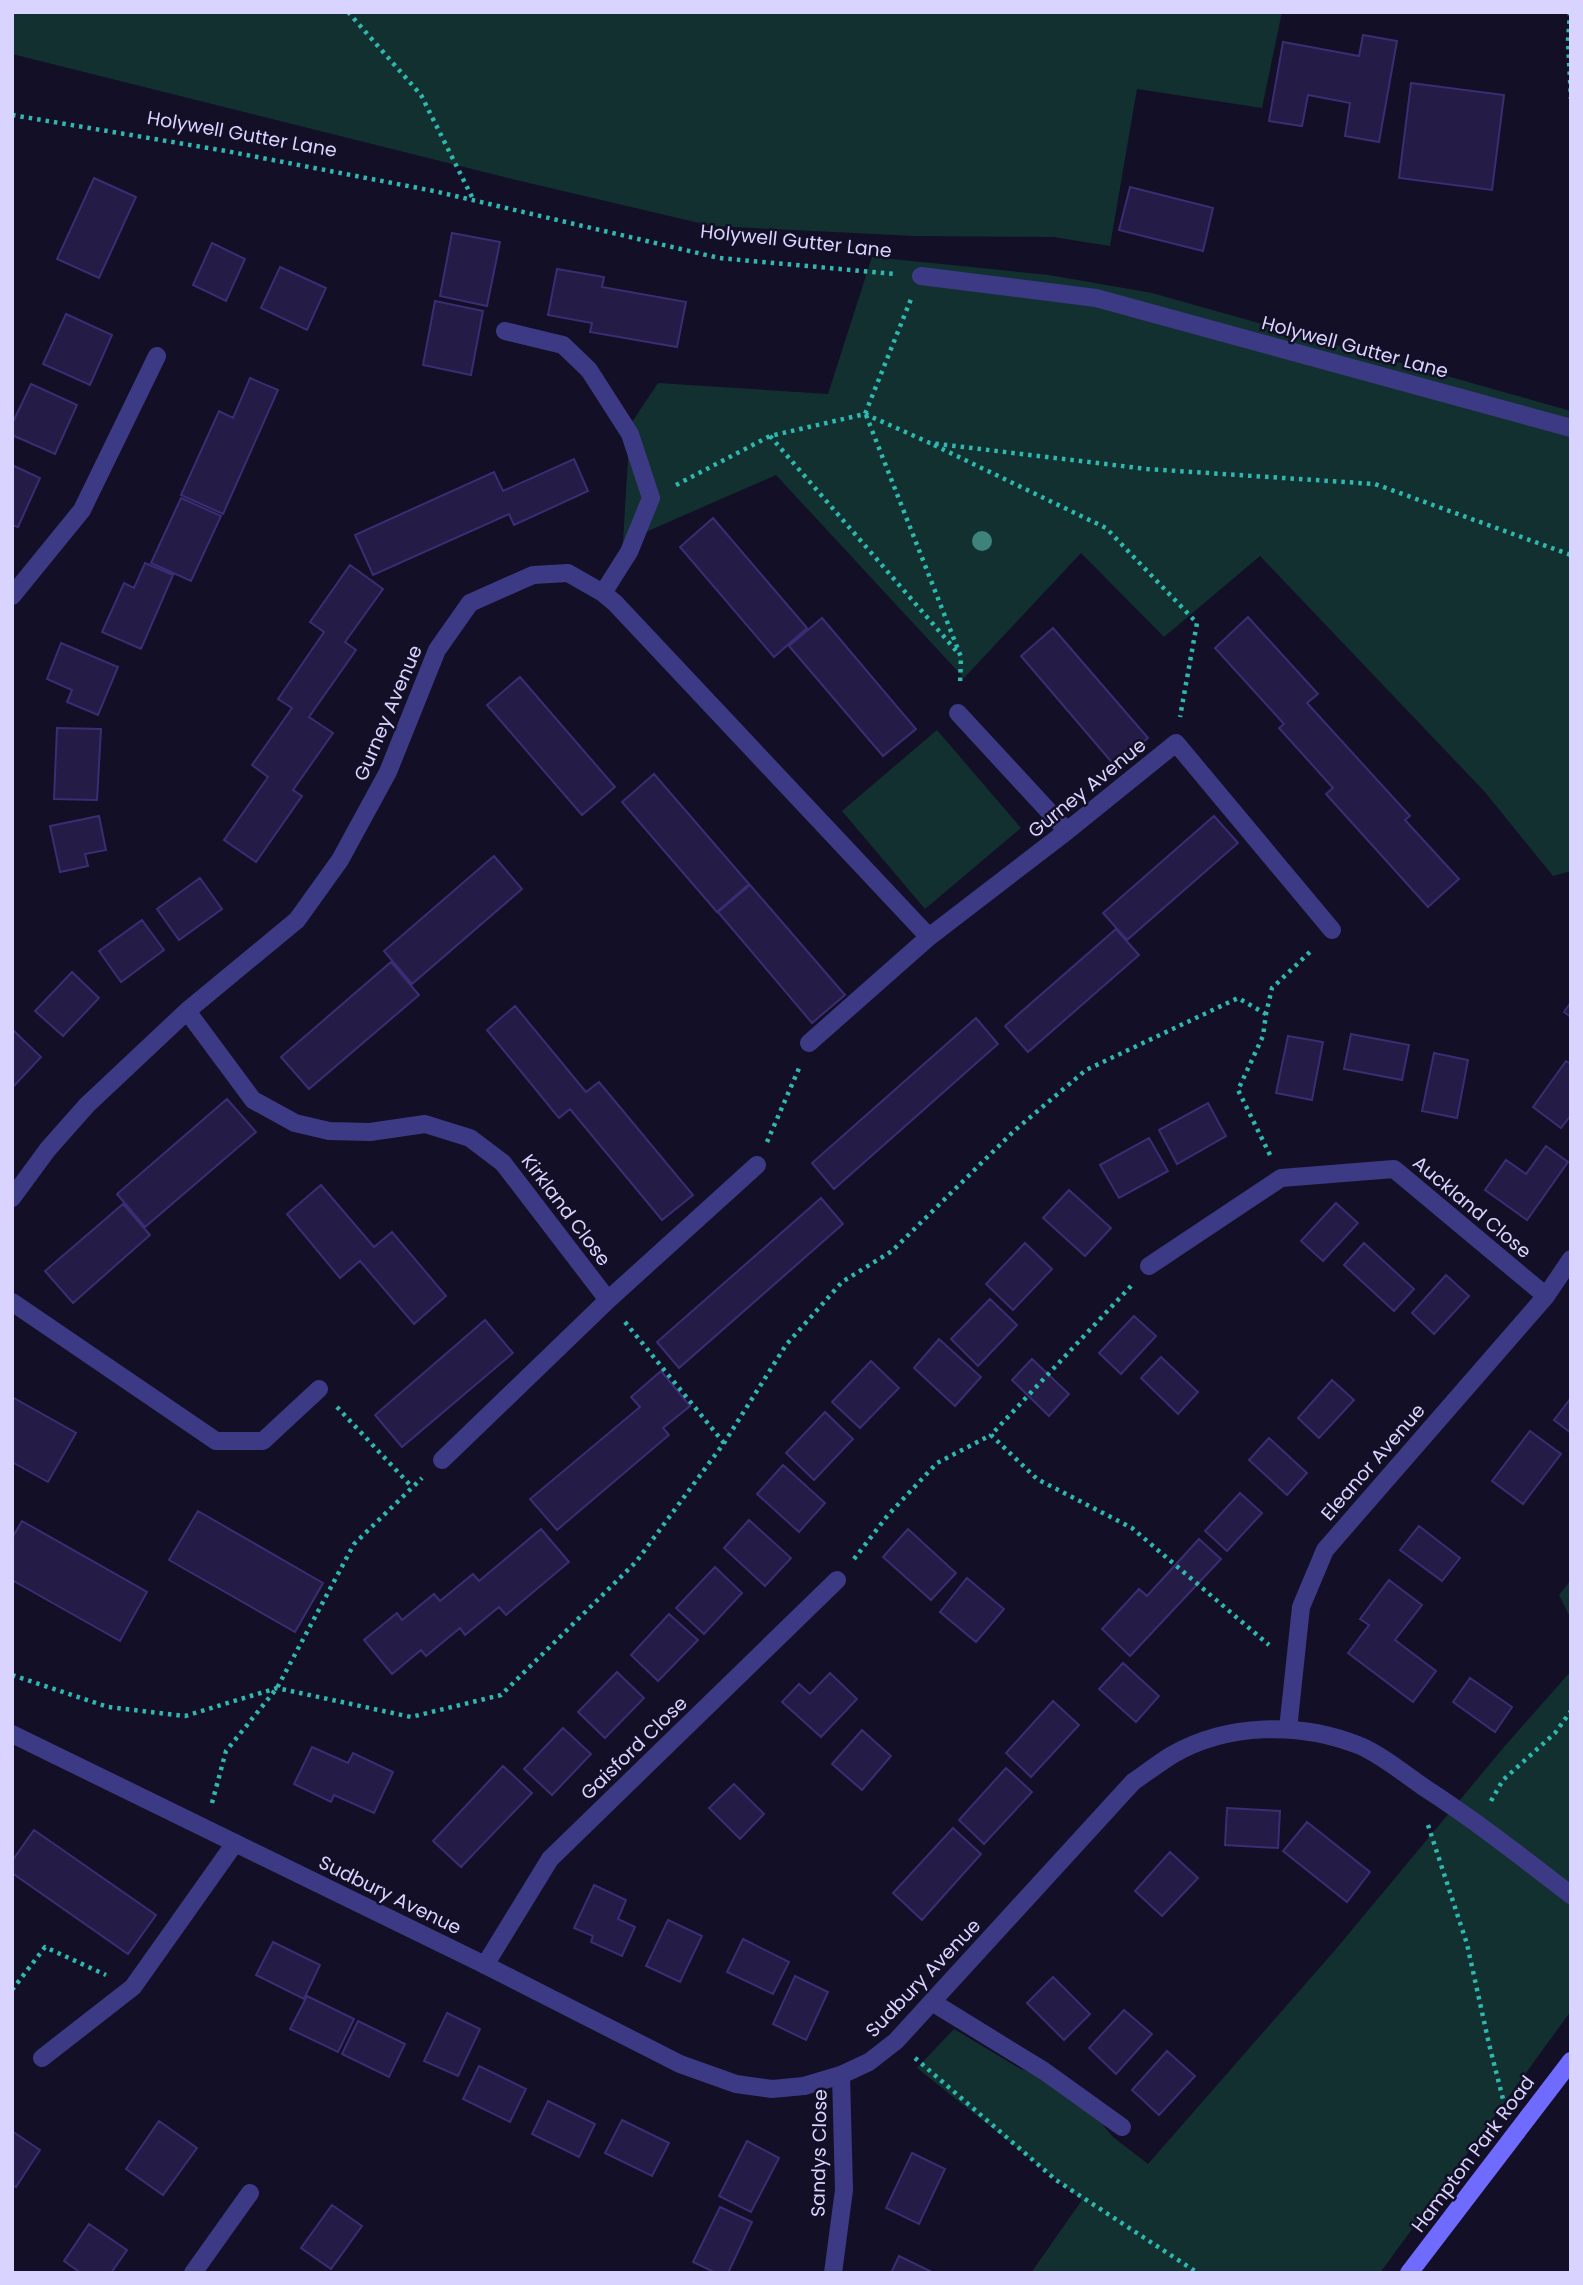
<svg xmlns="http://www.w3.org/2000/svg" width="1583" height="2285" viewBox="0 0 1583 2285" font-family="Poppins,sans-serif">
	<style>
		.green { fill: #12302f }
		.building { fill: #241b47; stroke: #3b2d73; stroke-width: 2 }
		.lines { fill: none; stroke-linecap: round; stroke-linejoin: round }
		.path { stroke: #2fb8b0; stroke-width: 4.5; stroke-dasharray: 3.5 5; stroke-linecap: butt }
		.service { stroke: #3d3a85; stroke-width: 18 }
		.minor { stroke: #3d3a85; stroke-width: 18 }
		.tertiary { stroke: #3d3a85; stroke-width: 18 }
		.secondary { stroke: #6f6bff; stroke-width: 18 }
		.tree { fill: #3d827b }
		.labels { text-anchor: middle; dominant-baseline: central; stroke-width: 5; stroke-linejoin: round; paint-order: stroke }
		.street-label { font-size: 19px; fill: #d9d4ff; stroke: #130f26 }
	</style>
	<rect width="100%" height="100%" fill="#130f26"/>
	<!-- green -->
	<path class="green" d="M12 12H1282L1262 108 1137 89 1110 246 1053 237 914 236 712 226 512 179 12 54Z
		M872 257 1049 275 1152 293 1571 411V871L1553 876 1484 791 1260 556 1164 637 1081 553 964 678 776 475 623 542 630 425 658 383 828 394Z
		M937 730 1021 828 925 909 842 811Z
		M1571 1580V1619L1559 1595Z
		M1571 1671V2011L1380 2273H1031L1082 2200 917 2068 954 2029 1019 2068 1072 2088 1113 2137 1148 2164 1336 1949 1504 1747Z"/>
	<!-- building -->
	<path class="building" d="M1363 35 1397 41 1379 142 1345 136 1350 103 1308 95 1302 126 1269 121 1283 42 1359 56Z
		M1411 83 1504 95 1492 190 1399 178Z
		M94 178 136 197 99 278 57 259Z
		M1130 187 1213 208 1203 251 1119 230Z
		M452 233 500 242 487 306 440 296Z
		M212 243 245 259 226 301 193 285Z
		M280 267 326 288 307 330 261 308Z
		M557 269 604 277 602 287 686 302 677 347 590 332 592 323 548 315Z
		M435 301 483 311 471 375 423 365Z
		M66 314 112 335 90 385 43 364Z
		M250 378 278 390 223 514 181 495 219 411 233 418Z
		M31 384 77 405 55 454 12 435V424Z
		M574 459 588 491 514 525 509 514 373 575 355 535 494 472 503 491Z
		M12 465 40 478 18 527 12 525Z
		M181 498 221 516 191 581 151 563Z
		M713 518 807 628 774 657 680 547Z
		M145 563 173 575 141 649 102 632 124 583 134 588Z
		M350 565 383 589 345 642 356 650 309 717 333 733 293 790 302 796 256 862 224 840 268 777 252 765 292 708 278 699 324 632 310 622Z
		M1248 617 1318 694 1307 703 1410 816 1405 820 1459 879 1428 907 1326 794 1333 788 1279 728 1284 724 1215 648Z
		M822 618 916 729 883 756 789 646Z
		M1053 628 1148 738 1115 766 1021 656Z
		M61 643 118 667 98 715 67 702 72 690 47 679Z
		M520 677 615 787 582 815 487 705Z
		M57 728 101 729 97 800 54 799Z
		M654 774 749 884 717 912 622 802Z
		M99 816 106 850 85 854 88 866 60 872 50 826Z
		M1214 816 1238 843 1127 940 1103 913Z
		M494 856 522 889 412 984 384 951Z
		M200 878 222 909 179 940 157 909Z
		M750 885 845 995 812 1023 718 912Z
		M142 920 164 950 121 982 99 951Z
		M1116 929 1139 955 1028 1052 1005 1026Z
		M391 962 419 995 309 1089 281 1057Z
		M72 972 99 998 63 1036 35 1011Z
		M1571 1002V1017L1564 1012Z
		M515 1006 586 1092 599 1082 693 1195 662 1220 570 1109 559 1118 487 1030Z
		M976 1018 998 1044 834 1189 812 1163Z
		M14 1031 41 1057 12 1088V1032Z
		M1351 1034 1409 1045 1402 1080 1344 1069Z
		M1288 1036 1323 1042 1312 1100 1276 1093Z
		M1434 1053 1468 1060 1457 1118 1422 1111Z
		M1566 1061 1571 1064V1115L1561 1128 1533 1107Z
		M227 1099 256 1132 145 1227 117 1194Z
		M1208 1103 1226 1136 1177 1164 1159 1130Z
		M1149 1138 1168 1171 1119 1198 1100 1165Z
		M1546 1146 1568 1162 1527 1220 1485 1190 1506 1160 1526 1174Z
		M321 1185 374 1247 392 1232 446 1296 414 1324 360 1261 340 1278 287 1214Z
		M1069 1190 1111 1228 1085 1256 1043 1218Z
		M821 1198 843 1224 679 1368 657 1342Z
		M1336 1203 1358 1223 1323 1261 1301 1241Z
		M123 1204 150 1235 73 1303 45 1271Z
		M1025 1243 1052 1269 1013 1310 986 1284Z
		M1364 1243 1414 1289 1394 1311 1344 1265Z
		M1446 1275 1469 1296 1434 1334 1412 1313Z
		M990 1299 1017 1325 978 1366 951 1339Z
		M1134 1316 1156 1336 1121 1374 1099 1353Z
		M485 1320 513 1353 402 1447 375 1415Z
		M939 1339 981 1377 955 1406 914 1368Z
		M1161 1357 1198 1392 1178 1414 1141 1378Z
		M1032 1359 1069 1394 1049 1416 1012 1380Z
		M871 1361 899 1388 860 1428 832 1402Z
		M661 1371 690 1406 663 1428 669 1435 557 1530 530 1499 640 1407 631 1397Z
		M1332 1380 1354 1400 1319 1438 1298 1418Z
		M12 1397 76 1433 48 1482 12 1462Z
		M1571 1398V1433L1554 1420Z
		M825 1412 853 1439 814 1480 786 1453Z
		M1530 1431 1561 1454 1523 1504 1492 1481Z
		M1269 1438 1307 1473 1287 1495 1249 1460Z
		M783 1465 825 1503 799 1532 757 1494Z
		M1240 1493 1262 1513 1227 1551 1205 1531Z
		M198 1511 323 1583 295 1632 169 1560Z
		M749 1520 791 1558 765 1586 724 1548Z
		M22 1521 147 1592 120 1641 12 1580V1538Z
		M1419 1526 1460 1558 1442 1581 1400 1550Z
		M541 1529 569 1562 506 1615 499 1607 465 1635 460 1628 426 1656 421 1650 392 1674 364 1640 397 1613 402 1620 434 1594 440 1601 473 1574 479 1581Z
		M908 1529 956 1573 931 1600 883 1557Z
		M1199 1539 1221 1559 1130 1656 1102 1629 1139 1589 1147 1596Z
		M715 1567 742 1593 704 1634 676 1608Z
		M967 1578 1004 1609 976 1642 940 1612Z
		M1389 1580 1422 1605 1395 1640 1436 1671 1413 1702 1348 1653 1369 1625 1360 1619Z
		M669 1614 698 1640 658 1681 631 1655Z
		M1123 1663 1159 1696 1136 1722 1099 1689Z
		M617 1672 644 1698 605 1738 578 1712Z
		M830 1673 857 1699 821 1737 782 1702 799 1684 810 1694Z
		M1470 1678 1512 1707 1495 1732 1453 1702Z
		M1053 1701 1079 1725 1031 1777 1006 1753Z
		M563 1728 591 1754 552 1795 524 1769Z
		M862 1730 891 1756 862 1790 832 1764Z
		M312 1747 348 1763 353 1753 393 1772 374 1813 334 1795 331 1802 294 1784Z
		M503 1766 532 1793 461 1867 433 1841Z
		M1006 1768 1032 1792 984 1844 959 1820Z
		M734 1784 764 1814 740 1839 709 1808Z
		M1227 1808 1280 1811 1278 1848 1225 1845Z
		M1307 1822 1370 1872 1347 1902 1283 1851Z
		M953 1828 981 1854 922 1920 893 1893Z
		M34 1830 156 1915 128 1954 12 1873V1861Z
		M1170 1852 1198 1878 1162 1916 1135 1891Z
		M594 1885 626 1900 618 1919 635 1927 622 1956 591 1942 593 1936 574 1928Z
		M668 1920 702 1936 680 1982 646 1966Z
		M743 1939 789 1962 773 1994 727 1972Z
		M273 1942 320 1965 304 1999 256 1975Z
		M795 1976 828 1992 806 2040 773 2024Z
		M1053 1977 1090 2014 1064 2040 1027 2003Z
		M307 1996 354 2019 338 2052 290 2029Z
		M1124 2010 1152 2034 1116 2074 1089 2048Z
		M447 2013 480 2029 458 2076 424 2061Z
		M358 2021 405 2044 389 2077 342 2054Z
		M1167 2051 1195 2076 1159 2115 1132 2090Z
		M479 2066 526 2089 510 2122 463 2099Z
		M548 2101 595 2124 579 2157 532 2134Z
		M622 2120 669 2143 652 2176 605 2153Z
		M159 2121 197 2148 163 2195 126 2169Z
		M12 2131 40 2150 16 2187 12 2185Z
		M747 2141 779 2158 751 2212 719 2196Z
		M912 2153 945 2169 919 2224 886 2208Z
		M332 2205 362 2226 331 2269 301 2248Z
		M720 2207 752 2222 728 2273H716L693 2262Z
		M89 2224 127 2250 111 2273H81L64 2261Z
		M899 2256 932 2272 931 2273H891Z"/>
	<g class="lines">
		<!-- path -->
		<path class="path" d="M348 12 421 95 473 199
			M1570 12 1568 41 1571 99
			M12 115 226 151 434 191 719 258 895 274
			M865 414 930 443 1147 469 1375 484 1571 555
			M866 415 961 657 960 685
			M770 436 959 654
			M934 445 1106 528 1197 623 1180 717
			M676 485 770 436 865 414 911 299
			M767 1142 800 1066
			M1270 1155 1238 1090 1263 1036 1266 1014 1272 988 1312 950
			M1131 1286 991 1435 1037 1479 1132 1528 1269 1645
			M625 1322 724 1443
			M337 1407 412 1487
			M854 1559 888 1515 937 1463 991 1435
			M12 1675 108 1707 185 1716 277 1688 411 1717 501 1695 636 1562 724 1443 786 1345 842 1282 892 1251 1014 1131 1086 1070 1238 998 1266 1014
			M1491 1801 1503 1780 1555 1733 1571 1711
			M212 1803 226 1751 277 1688 354 1544 422 1478
			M1428 1825 1467 1944 1489 2044 1504 2103
			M12 1990 45 1947 106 1975
			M915 2058 1056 2180 1198 2273"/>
		<!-- service -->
		<path class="service" d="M12 1302 216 1441H263L319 1389"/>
		<!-- minor -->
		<path class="minor" d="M921 276 1096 298 1571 428
			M505 331 563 345 589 370 630 434 651 498 629 552 603 593
			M12 596 82 510 157 356
			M958 713 1067 831
			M929 937 1067 831 1176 743 1332 930
			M187 1011 253 1100 295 1123 329 1131 370 1132 425 1124 470 1138 503 1163 608 1300 442 1460
			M12 1198 48 1149 87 1105 187 1011 297 920 340 860 388 772 437 650 470 603 533 575 568 573 603 593 615 603 929 937 809 1043
			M1149 1266 1281 1178 1394 1169 1546 1296
			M608 1300 757 1165
			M1288 1729 1301 1607 1325 1550 1546 1296 1571 1259
			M485 1965 550 1859 837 1580
			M932 2002 1044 2071 1122 2127
			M42 2058 133 1987 235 1843
			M193 2273 250 2193
			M833 2273 844 2190 841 2075"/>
		<!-- tertiary -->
		<path class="tertiary" d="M12 1734 485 1965 680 2064 736 2084 772 2089 804 2086 841 2075 869 2062 896 2041 1133 1782C1146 1773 1159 1763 1172 1755 1227 1723 1300 1722 1358 1745 1379 1753 1406 1775 1425 1788 1476 1821 1523 1858 1571 1895"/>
		<!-- secondary -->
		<path class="secondary" d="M1409 2273 1571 2061"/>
	</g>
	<!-- trees -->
	<circle class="tree" cx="982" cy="541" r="10"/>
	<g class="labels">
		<!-- street labels -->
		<g class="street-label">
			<text transform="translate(242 134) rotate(10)">Holywell Gutter Lane</text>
			<text transform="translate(796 241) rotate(6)">Holywell Gutter Lane</text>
			<text transform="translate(1355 347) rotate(15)">Holywell Gutter Lane</text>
			<text transform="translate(388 713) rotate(-67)">Gurney Avenue</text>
			<text transform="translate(1087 788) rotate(-39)">Gurney Avenue</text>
			<text transform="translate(1472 1207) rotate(40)">Auckland Close</text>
			<text transform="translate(566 1210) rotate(53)">Kirkland Close</text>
			<text transform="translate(1373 1462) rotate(-49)">Eleanor Avenue</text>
			<text transform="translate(634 1748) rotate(-44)">Gaisford Close</text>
			<text transform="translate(390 1895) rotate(26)">Sudbury Avenue</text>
			<text transform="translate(923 1978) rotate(-46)">Sudbury Avenue</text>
			<text transform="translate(819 2153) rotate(-89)">Sandys Close</text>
			<text transform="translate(1473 2154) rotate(-53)">Hampton Park Road</text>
		</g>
	</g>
	<!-- border -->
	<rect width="1583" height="2285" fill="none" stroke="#d9d4ff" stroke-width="28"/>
</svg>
